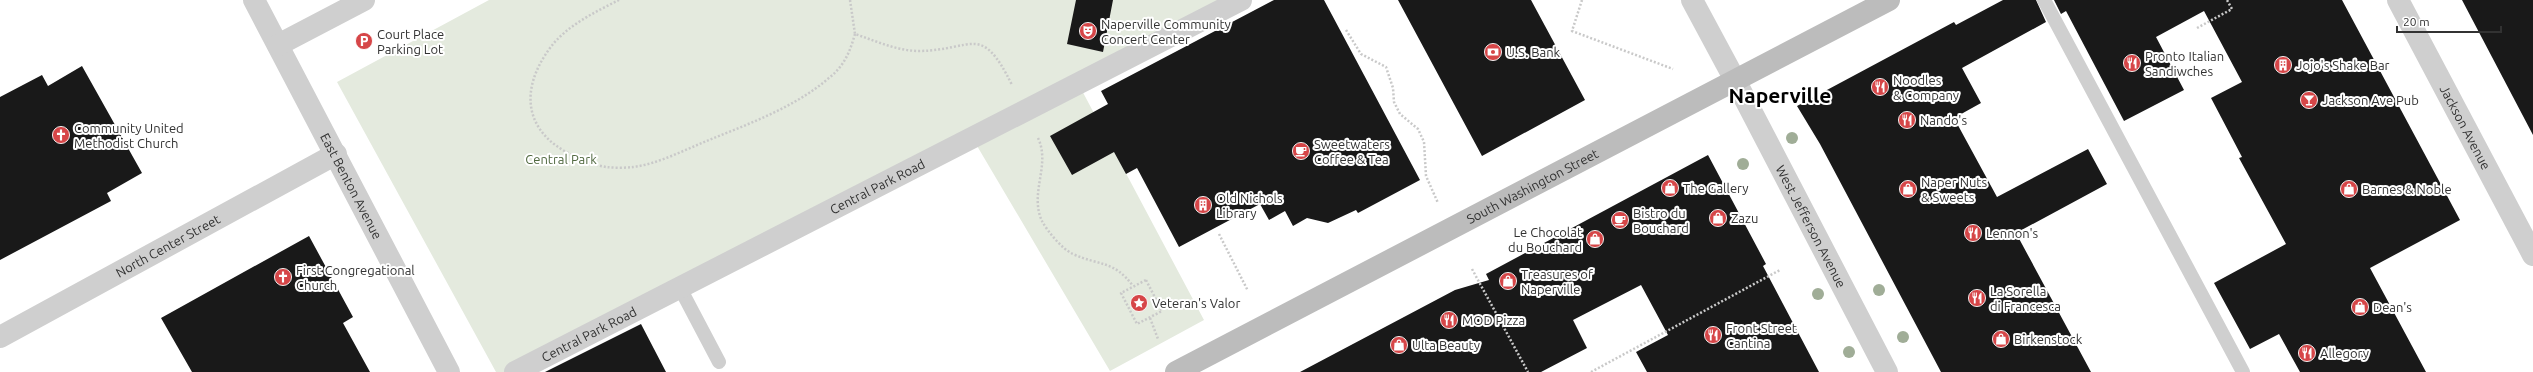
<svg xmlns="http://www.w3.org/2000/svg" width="2533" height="372" viewBox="0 0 2533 372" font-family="Ubuntu,sans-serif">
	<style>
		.green { fill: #e4eade }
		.building { fill: #191919 }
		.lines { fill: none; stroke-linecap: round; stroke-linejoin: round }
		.path { stroke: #c9c9c9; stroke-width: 2.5; stroke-dasharray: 2 2; stroke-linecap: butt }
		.service { stroke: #cfcfcf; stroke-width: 14 }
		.minor { stroke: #cfcfcf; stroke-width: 22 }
		.tertiary { stroke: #cfcfcf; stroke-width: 22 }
		.secondary { stroke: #bcbcbc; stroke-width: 22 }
		.tree { fill: #a0ad97 }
		.labels { text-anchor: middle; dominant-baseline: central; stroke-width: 4; stroke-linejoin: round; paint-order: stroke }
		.poi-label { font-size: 13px; fill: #323232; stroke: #fff; text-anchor: start }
		.street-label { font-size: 13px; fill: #323232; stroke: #fff }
		.park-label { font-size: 13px; fill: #526a42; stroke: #fff }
		.town-label { font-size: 21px; font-weight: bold; fill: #000; stroke: #fff }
	</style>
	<rect width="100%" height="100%" fill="#fff"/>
	<!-- green -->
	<path class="green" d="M489 0H1240L1079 85 1204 320 1110 371 970 134 507 372H496L337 82Z"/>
	<!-- building -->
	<path class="building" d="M1076 0H1113L1103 52 1067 44Z
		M1274 0H1324L1420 180 1358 213 1356 210 1328 223 1307 218 1293 226 1285 211 1269 220 1260 204 1179 247 1137 168 1126 174 1114 152 1072 175 1050 136 1108 104 1101 91Z
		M1398 0H1531L1585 100 1482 156Z
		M2003 0H2036L2046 22 1962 68 1981 103 1954 118 1997 197 2088 149 2107 184 2016 233 2091 372H1941L1820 144 1797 106 1954 22 1956 25Z
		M2054 0H2342L2460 220 2370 268 2426 372H2300L2279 334 2250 349 2214 283 2286 244 2239 158 2242 157 2211 98 2242 82 2204 11 2156 37 2184 90 2124 121 2066 11 2061 14Z
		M2462 0H2533V135Z
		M82 66 142 173 107 193 111 201 0 260V97L42 75 48 86Z
		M1708 155 1766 264 1763 266 1819 372H1647L1636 352 1668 335 1641 285 1573 320 1587 348 1541 372H1300L1455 290 1489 280 1486 274Z
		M309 236 353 317 343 323 370 372H192L161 318Z
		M641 324 666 372H545Z"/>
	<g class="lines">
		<!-- path -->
		<path class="path" d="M619 0C595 12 566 26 550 48 519 90 524 132 572 155 583 160 594 165 606 167 614 168 625 168 633 167 657 164 680 152 702 143 745 125 795 108 830 77 845 65 850 51 855 34
			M850 0 855 34C876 41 897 51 920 51 974 50 981 22 1012 85
			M1582 0 1572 31 1673 69
			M2197 28 2232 9 2227 0
			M1346 30 1361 54 1386 67 1393 88 1394 102 1400 114 1418 129 1424 142 1426 176 1438 203
			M1038 138C1051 165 1029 193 1042 221 1048 232 1062 249 1073 254 1099 266 1114 260 1133 286
			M1219 234 1248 291
			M1472 269 1528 372
			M1146 280 1162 311 1137 324 1121 293Z
			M1150 318 1158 339
			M1591 372 1780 270"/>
		<!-- service -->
		<path class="service" d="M2044 0 2243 372
			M680 288 719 362"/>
		<!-- minor -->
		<g class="minor">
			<path id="s1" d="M254 0 449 372"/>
			<path d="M1692 0 1735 80"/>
			<path id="s2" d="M2398 0 2533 255"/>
			<path d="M278 45 364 0"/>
			<path id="s3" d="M0 337 336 154"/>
			<path id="s4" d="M515 372 1241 0"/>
		</g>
		<!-- tertiary -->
		<path class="tertiary" id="s5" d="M1735 80 1887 372"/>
		<!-- secondary -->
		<path class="secondary" id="s6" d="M1176 372 1889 0"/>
	</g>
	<!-- trees -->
	<g class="tree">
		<circle cx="1792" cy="138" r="6"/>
		<circle cx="1743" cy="164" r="6"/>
		<circle cx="1879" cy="290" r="6"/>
		<circle cx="1818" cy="294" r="6"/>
		<circle cx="1903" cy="337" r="6"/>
		<circle cx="1849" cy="352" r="6"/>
	</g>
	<!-- icons -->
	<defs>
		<g id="theatre-disc" transform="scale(0.9)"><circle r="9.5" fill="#d64648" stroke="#fff"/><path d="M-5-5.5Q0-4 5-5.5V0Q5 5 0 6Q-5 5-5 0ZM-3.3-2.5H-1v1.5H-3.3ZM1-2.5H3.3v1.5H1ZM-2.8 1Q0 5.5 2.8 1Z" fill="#fff"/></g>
		<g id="parking-disc" transform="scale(0.9)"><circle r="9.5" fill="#d64648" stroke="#fff"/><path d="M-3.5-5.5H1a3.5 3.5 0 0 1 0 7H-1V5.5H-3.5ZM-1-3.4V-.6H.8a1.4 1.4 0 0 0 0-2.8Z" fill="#fff"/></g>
		<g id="bank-disc" transform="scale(0.9)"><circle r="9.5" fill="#d64648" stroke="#fff"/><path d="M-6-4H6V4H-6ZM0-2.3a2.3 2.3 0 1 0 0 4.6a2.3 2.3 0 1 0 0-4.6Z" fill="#fff"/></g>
		<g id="restaurant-disc" transform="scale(0.9)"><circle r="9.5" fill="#d64648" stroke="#fff"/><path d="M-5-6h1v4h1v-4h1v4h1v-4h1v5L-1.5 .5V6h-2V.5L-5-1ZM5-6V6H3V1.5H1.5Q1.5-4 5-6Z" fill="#fff"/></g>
		<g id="building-disc" transform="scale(0.9)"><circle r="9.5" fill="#d64648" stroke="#fff"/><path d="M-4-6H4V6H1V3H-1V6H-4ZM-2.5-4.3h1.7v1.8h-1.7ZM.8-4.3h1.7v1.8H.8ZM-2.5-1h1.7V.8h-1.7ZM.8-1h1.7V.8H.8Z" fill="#fff"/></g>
		<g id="bar-disc" transform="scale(0.9)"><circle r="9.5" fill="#d64648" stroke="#fff"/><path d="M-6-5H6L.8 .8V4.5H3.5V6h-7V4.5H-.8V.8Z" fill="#fff"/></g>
		<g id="church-disc" transform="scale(0.9)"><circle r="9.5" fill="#d64648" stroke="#fff"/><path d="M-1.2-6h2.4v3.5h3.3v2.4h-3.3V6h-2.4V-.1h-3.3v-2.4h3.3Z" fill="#fff"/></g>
		<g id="cafe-disc" transform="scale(0.9)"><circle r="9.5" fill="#d64648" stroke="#fff"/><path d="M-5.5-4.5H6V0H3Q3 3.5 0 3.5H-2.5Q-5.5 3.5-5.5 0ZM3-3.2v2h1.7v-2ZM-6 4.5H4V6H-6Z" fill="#fff"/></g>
		<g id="shop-disc" transform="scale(0.9)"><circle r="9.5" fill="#d64648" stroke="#fff"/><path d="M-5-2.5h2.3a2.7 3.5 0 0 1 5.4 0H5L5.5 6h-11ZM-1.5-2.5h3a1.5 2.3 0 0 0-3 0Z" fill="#fff"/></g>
		<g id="sight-disc" transform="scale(0.9)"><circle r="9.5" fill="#d64648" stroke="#fff"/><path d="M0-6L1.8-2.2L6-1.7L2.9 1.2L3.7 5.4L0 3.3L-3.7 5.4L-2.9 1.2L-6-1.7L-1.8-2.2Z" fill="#fff"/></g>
	</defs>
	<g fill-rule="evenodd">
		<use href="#theatre-disc" x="1088" y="31"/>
		<use href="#parking-disc" x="364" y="41"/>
		<use href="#bank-disc" x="1493" y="52"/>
		<use href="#restaurant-disc" x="2132" y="63"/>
		<use href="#building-disc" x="2283" y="65"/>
		<use href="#restaurant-disc" x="1880" y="87"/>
		<use href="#bar-disc" x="2309" y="100"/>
		<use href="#restaurant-disc" x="1907" y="120"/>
		<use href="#church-disc" x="61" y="135"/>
		<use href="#cafe-disc" x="1301" y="151"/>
		<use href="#shop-disc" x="1670" y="188"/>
		<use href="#shop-disc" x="1908" y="189"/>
		<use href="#shop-disc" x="2349" y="189"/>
		<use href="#building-disc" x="1203" y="205"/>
		<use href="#shop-disc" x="1718" y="218"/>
		<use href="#cafe-disc" x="1620" y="220"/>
		<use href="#restaurant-disc" x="1973" y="233"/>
		<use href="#shop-disc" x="1595" y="239"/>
		<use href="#church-disc" x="283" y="277"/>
		<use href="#shop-disc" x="1508" y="281"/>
		<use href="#restaurant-disc" x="1977" y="298"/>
		<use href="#sight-disc" x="1139" y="303"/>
		<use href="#shop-disc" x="2360" y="307"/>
		<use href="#restaurant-disc" x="1449" y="320"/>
		<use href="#restaurant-disc" x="1713" y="335"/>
		<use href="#shop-disc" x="2001" y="339"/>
		<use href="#shop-disc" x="1399" y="345"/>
		<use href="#restaurant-disc" x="2307" y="353"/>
	</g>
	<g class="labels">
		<!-- poi labels -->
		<g class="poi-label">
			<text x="1101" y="24">Naperville Community<tspan x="1101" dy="15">Concert Center</tspan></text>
			<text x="377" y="34">Court Place<tspan x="377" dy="15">Parking Lot</tspan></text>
			<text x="1506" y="52">U.S. Bank</text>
			<text x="2145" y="56">Pronto Italian<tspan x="2145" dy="15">Sandiwches</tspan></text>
			<text x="2296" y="65">Jojo's Shake Bar</text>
			<text x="1893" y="80">Noodles<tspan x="1893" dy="15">&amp; Company</tspan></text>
			<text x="2322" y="100">Jackson Ave Pub</text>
			<text x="1920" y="120">Nando's</text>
			<text x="74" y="128">Community United<tspan x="74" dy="15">Methodist Church</tspan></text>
			<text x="1314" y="144">Sweetwaters<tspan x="1314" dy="15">Coffee &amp; Tea</tspan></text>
			<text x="1921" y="182">Naper Nuts<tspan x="1921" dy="15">&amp; Sweets</tspan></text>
			<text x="1683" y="188">The Gallery</text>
			<text x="2362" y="189">Barnes &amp; Noble</text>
			<text x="1216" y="198">Old Nichols<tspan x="1216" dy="15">Library</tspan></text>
			<text x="1633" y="213">Bistro du<tspan x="1633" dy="15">Bouchard</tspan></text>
			<text x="1731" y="218">Zazu</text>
			<text x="1582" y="232" text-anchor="end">Le Chocolat<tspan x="1582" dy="15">du Bouchard</tspan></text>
			<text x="1986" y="233">Lennon's</text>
			<text x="296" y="270">First Congregational<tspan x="296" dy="15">Church</tspan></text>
			<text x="1521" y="274">Treasures of<tspan x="1521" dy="15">Naperville</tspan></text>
			<text x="1990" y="291">La Sorella<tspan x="1990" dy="15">di Francesca</tspan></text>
			<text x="1152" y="303">Veteran's Valor</text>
			<text x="2373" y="307">Dean's</text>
			<text x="1462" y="320">MOD Pizza</text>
			<text x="1726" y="328">Front Street<tspan x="1726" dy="15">Cantina</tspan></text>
			<text x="2014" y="339">Birkenstock</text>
			<text x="1412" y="345">Ulta Beauty</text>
			<text x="2320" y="353">Allegory</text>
		</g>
		<!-- street labels -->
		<g class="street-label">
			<text stroke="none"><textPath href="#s2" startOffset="144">Jackson Avenue</textPath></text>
			<text stroke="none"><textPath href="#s1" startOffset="210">East Benton Avenue</textPath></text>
			<text stroke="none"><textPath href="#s4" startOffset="407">Central Park Road</textPath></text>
			<text stroke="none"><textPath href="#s6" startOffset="402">South Washington Street</textPath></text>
			<text stroke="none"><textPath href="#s5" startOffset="165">West Jefferson Avenue</textPath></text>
			<text stroke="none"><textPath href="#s3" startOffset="191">North Center Street</textPath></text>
			<text stroke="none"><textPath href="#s4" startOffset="83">Central Park Road</textPath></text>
		</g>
		<!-- park labels -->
		<g class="park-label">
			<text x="561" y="159">Central Park</text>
		</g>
		<!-- town labels -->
		<g class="town-label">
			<text x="1780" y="95">Naperville</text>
		</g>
	</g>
	<!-- scale -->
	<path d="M2397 26v6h104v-6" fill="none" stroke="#323232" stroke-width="2"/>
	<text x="2403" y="26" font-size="12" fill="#323232" stroke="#ffffff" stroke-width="3" paint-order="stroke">20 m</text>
</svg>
